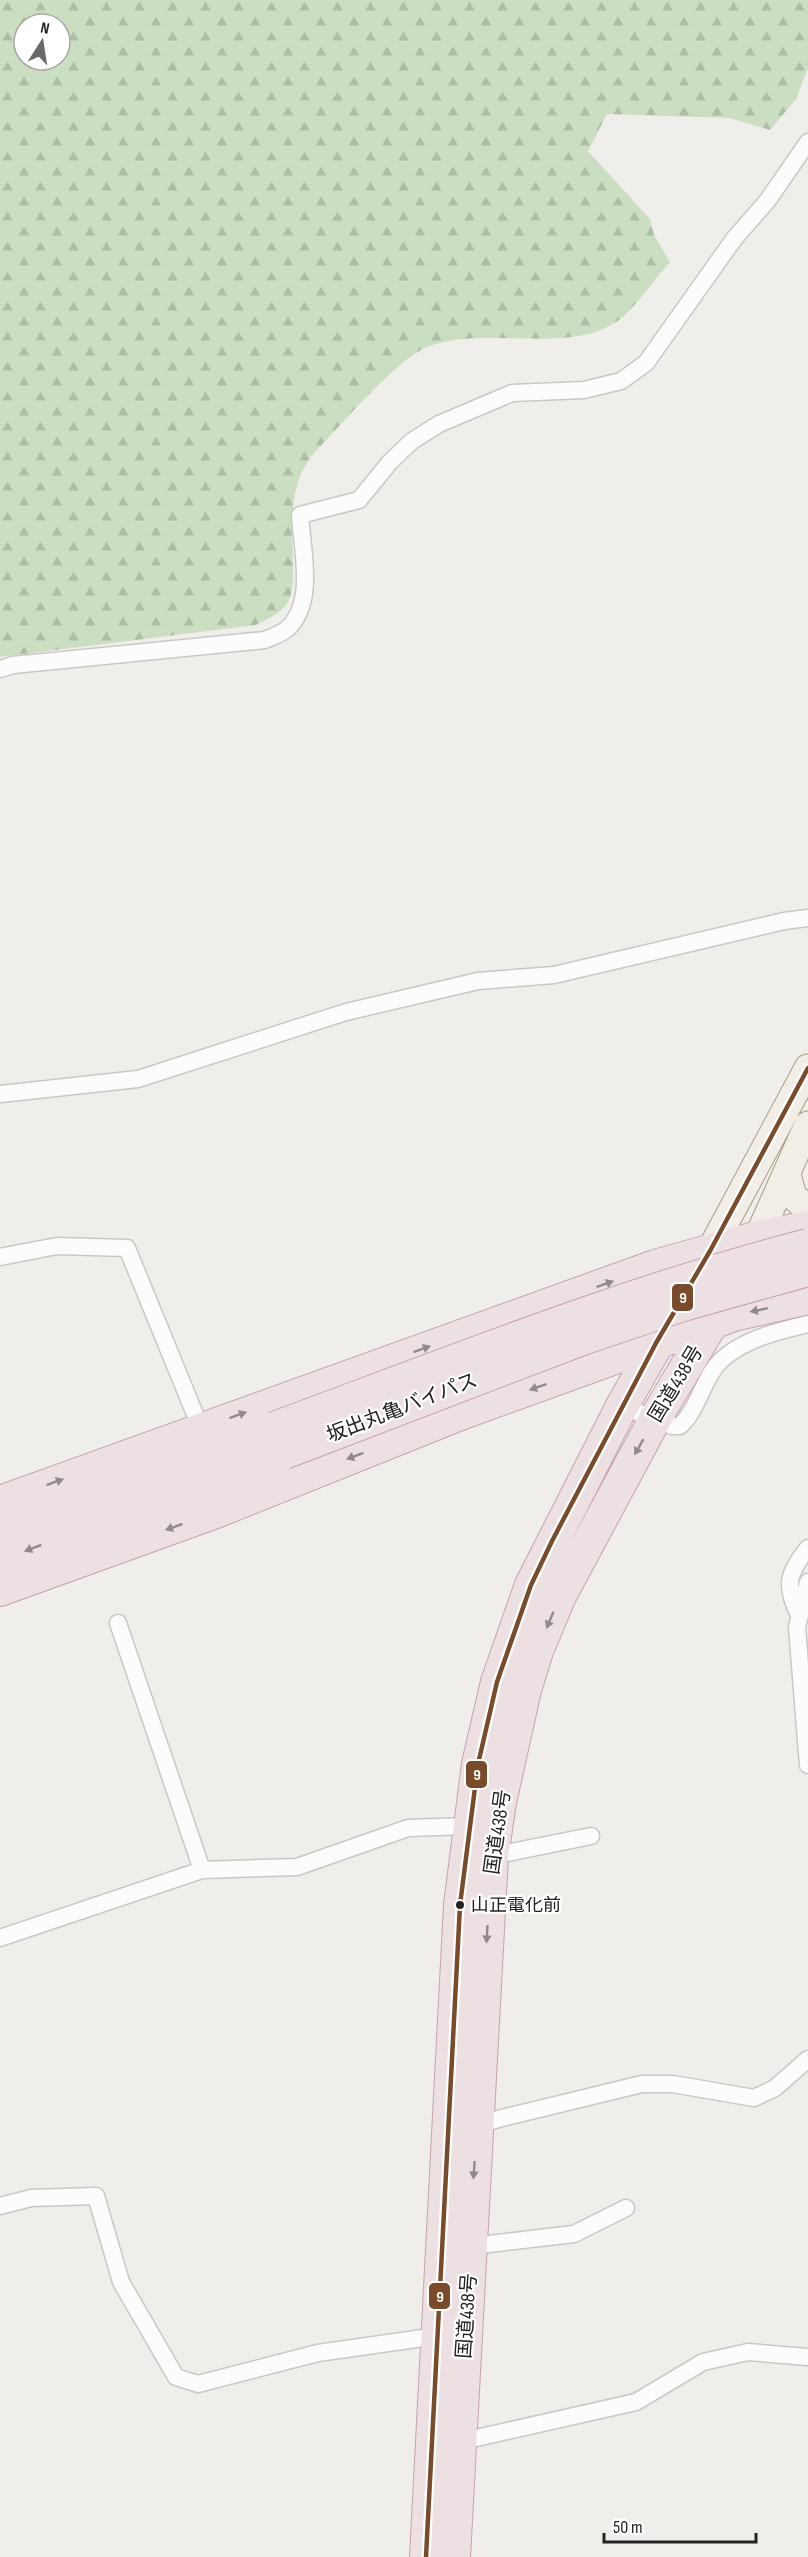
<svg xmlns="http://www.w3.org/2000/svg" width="808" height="2557" viewBox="0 0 808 2557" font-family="'Sofia Sans Condensed','Noto Sans JP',sans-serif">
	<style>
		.forest { fill: url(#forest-firs); fill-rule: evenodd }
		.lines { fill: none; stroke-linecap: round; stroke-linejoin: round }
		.street-casing { stroke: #c9c8c7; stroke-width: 19 }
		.primary-casing { stroke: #a79c86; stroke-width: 29 }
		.highway-casing { stroke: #c5a2ac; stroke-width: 34 }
		.street { stroke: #fdfcfc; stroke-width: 16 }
		.primary { stroke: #f3ede7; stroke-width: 27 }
		.highway { stroke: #ece0e2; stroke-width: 32 }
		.highway-bridge-casing { stroke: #c5a2ac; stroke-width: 34; stroke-linecap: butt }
		.highway-bridge { stroke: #ece0e2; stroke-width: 32 }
		.bus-1-casing { stroke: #fff; stroke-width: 9 }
		.bus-1 { stroke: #7a4b2a; stroke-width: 4.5 }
		.oneway { fill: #918a8c }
		.bus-dot { fill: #222; stroke: #fff; stroke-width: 2 }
		.labels { text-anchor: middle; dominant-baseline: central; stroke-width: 4.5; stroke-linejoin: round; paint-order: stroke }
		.bus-label { font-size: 18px; fill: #222; stroke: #fff; text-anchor: start }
		.street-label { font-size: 20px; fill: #222; stroke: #fff }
		.line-badge { stroke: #fff; stroke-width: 2 }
		.badge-label { font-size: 16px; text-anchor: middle; font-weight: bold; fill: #fff }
	</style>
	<defs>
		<pattern id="forest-firs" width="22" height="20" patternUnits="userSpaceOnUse" patternTransform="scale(1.5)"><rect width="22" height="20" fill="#cbdec1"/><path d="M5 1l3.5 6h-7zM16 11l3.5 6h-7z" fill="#aebea6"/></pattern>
	</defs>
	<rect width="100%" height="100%" fill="#f0eeeb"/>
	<!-- forest -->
	<path class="forest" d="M0 0H808V68L796 99 770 130 730 118 607 114 588 151 650 219 654 235 670 262C655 279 642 298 626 314 578 360 486 323 427 347 396 360 343 423 318 449 287 480 292 525 293 565 293 577 294 594 286 605 279 614 266 620 256 625L0 657ZM24 24H60V60H24Z"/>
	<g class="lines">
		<!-- street casing -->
		<g class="street-casing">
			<path id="street" d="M0 669 13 665 265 640C272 637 281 634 287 629 316 603 302 550 300 515L359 500 390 462 412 441 439 424 512 393 584 390 621 381 646 363 734 239 768 200 808 142
				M0 1094 138 1079 346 1012 478 981 554 975 784 921 808 918
				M0 1257 57 1246 127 1248 201 1429
				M622 1406 672 1426H680C696 1411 701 1388 713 1370 732 1342 777 1331 808 1324
				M808 1582 797 1627 808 1765
				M799 1615C784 1585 788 1573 808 1548
				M118 1623 202 1870
				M492 1856 591 1836
				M0 1938 202 1870 297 1867 408 1828 468 1826
				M472 2128 498 2119 642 2084H673L754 2098 775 2088 808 2059
				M0 2206 31 2198 96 2196 121 2282 176 2377 198 2384 318 2353 444 2335
				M471 2246 574 2234 626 2208
				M454 2443 636 2402 703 2362 748 2352 808 2357"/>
		</g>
		<!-- primary casing -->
		<g class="primary-casing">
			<path id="primary" d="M787 1175 793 1196 808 1209
				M758 1237 808 1125
				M710 1251 808 1068"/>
		</g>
		<!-- highway casing -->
		<g class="highway-casing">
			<path id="highway" d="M0 1502 655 1266 758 1237 808 1227
				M0 1531 274 1428
				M0 1561 284 1453
				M0 1590 216 1512 463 1413 734 1315 808 1298
				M426 2557 460 1905 478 1764 497 1682 531 1585 622 1406 710 1251
				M454 2557 492 1856 500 1802 525 1690 537 1651 560 1596 655 1419 711 1325 758 1237"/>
		</g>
		<!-- street -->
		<use href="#street" class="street"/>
		<!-- primary -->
		<use href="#primary" class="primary"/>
		<!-- highway -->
		<use href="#highway" class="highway"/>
		<!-- highway-bridge casing -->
		<g class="highway-bridge-casing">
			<path id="highway-bridge" d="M274 1428C450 1363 626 1292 808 1245
				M284 1453 585 1338 686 1304 808 1270"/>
		</g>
		<!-- highway-bridge -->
		<use href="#highway-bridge" class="highway-bridge"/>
		<!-- bus-1 casing -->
		<g class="bus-1-casing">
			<path id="bus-1" d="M426 2557 460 1905 478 1764 497 1682 531 1585 552 1541 656 1343 710 1251 808 1068"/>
		</g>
		<!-- bus-1 -->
		<use href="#bus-1" class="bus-1"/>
	</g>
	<!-- one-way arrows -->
	<defs><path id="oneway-solid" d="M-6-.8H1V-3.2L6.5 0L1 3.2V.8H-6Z" transform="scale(1.5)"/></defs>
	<g class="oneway">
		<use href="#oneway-solid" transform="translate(605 1284) rotate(-20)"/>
		<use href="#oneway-solid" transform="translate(759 1310) rotate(168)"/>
		<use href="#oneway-solid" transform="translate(422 1349) rotate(-20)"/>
		<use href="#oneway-solid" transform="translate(538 1387) rotate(161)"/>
		<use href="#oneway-solid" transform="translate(238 1415) rotate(-20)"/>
		<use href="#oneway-solid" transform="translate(639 1447) rotate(119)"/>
		<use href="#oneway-solid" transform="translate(355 1456) rotate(159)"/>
		<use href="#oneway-solid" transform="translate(55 1482) rotate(-20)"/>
		<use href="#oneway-solid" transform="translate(174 1527) rotate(160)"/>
		<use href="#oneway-solid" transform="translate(33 1548) rotate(159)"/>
		<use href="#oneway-solid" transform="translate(550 1620) rotate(113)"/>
		<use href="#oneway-solid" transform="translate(487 1934) rotate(93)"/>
		<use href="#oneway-solid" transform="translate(474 2170) rotate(94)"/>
	</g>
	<!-- markers -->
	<circle class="bus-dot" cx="460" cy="1905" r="5"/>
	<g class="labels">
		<!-- bus labels -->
		<g class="bus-label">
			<text x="471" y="1905">山正電化前</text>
		</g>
		<!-- street labels -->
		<g class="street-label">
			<text transform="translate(676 1384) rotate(-59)">国道438号</text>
			<text transform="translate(402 1408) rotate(-21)">坂出丸亀バイパス</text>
			<text transform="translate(498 1832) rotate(-82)">国道438号</text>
			<text transform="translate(467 2316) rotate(-86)">国道438号</text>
		</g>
	</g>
	<g class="line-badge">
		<rect x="671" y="1283" width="23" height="29" rx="6" fill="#7a4b2a"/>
		<rect x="465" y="1760" width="23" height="29" rx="6" fill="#7a4b2a"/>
		<rect x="428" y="2282" width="23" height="28" rx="6" fill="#7a4b2a"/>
	</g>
	<g class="badge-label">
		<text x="683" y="1303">9</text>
		<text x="477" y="1780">9</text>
		<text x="440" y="2302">9</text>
	</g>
	<!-- north arrow -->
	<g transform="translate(42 42) rotate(12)"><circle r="28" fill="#ffffff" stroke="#a7a7a7" stroke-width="1.5"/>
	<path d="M0-4.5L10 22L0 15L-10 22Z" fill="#6a6968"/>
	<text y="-9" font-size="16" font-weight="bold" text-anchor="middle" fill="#222222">N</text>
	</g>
	<!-- scale -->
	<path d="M604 2533v9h152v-9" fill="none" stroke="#222222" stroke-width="3"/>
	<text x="613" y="2533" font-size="18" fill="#222222" stroke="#ffffff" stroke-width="4.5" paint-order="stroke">50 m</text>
</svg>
